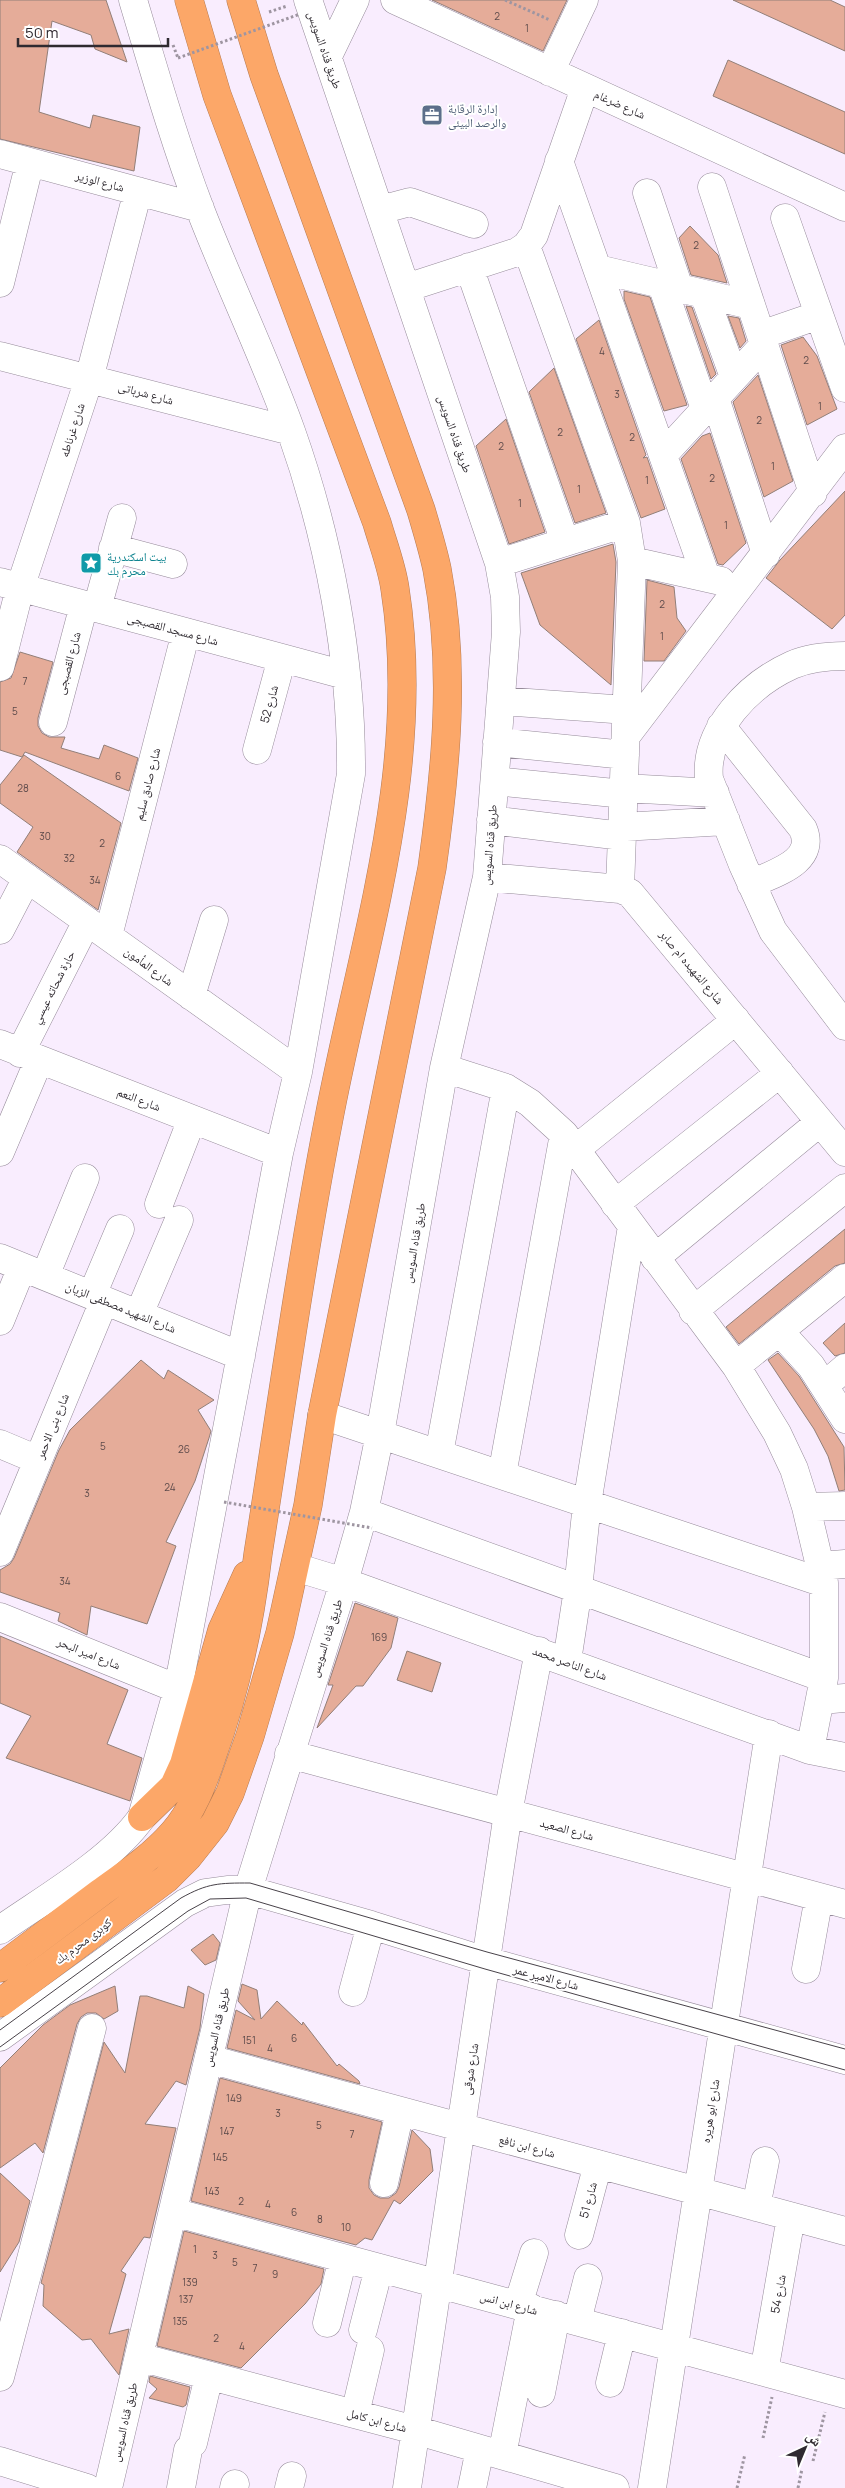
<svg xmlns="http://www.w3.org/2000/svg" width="845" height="2488" viewBox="0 0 845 2488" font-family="Manrope,'Noto Naskh Arabic',sans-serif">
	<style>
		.building { fill: #e5ac99; stroke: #927f78 }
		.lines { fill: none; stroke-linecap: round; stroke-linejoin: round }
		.minor-casing { stroke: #968b9a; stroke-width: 29 }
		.highway-casing { stroke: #b47b54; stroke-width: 29 }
		.path { stroke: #9e95a1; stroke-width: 3; stroke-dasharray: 2.5 2.5; stroke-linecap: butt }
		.minor { stroke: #fff; stroke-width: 28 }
		.highway { stroke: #fca768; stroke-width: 28 }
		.tram { stroke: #484249; stroke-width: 1 }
		.path-bridge { stroke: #9e95a1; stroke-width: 3; stroke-dasharray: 2.5 2.5; stroke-linecap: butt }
		.labels { text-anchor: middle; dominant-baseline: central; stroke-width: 4; stroke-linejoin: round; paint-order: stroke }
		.number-label { font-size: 10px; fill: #5c4a4a }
		.street-label { font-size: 12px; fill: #2f2a30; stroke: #fff }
		.service-label { font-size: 12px; fill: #4e5e75; stroke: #fff; text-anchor: start }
		.culture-label { font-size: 12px; fill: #0d838f; stroke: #fff; text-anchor: start }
	</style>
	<rect width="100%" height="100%" fill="#f9edfe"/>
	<!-- building -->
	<path class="building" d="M0 0H106L127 62 95 49 91 35 52 21 39 112 90 128 93 115 140 127 134 171 0 139Z
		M432 0H567L543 51Z
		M733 0H830L845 7V51Z
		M728 60 845 112V154L713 96Z
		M690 226 718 255 727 283 691 275 679 238Z
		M624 291 650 297 687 405 664 411 624 299Z
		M686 306 692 307 716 374 711 379Z
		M728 316 739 318 746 341 740 348Z
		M599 320 646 455 643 458 647 457 665 509 641 518 576 339Z
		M803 337 817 356 837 409 807 425 781 345Z
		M554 368 606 513 575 523 529 392Z
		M758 375 793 481 764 497 733 402Z
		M506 419 545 532 509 544 476 446Z
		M710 433 746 543 723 565 718 564 681 459 702 436Z
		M845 491V615L832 629 766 578 780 560Z
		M613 544 616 562 611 685 540 625 521 573Z
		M647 580 674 587 677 618 686 631 664 661H644Z
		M20 652 53 662 38 718V726L42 733 49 737H65L61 748 99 759 104 745 138 758 129 791 25 752 22 757 0 750V682L11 678Z
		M24 755 121 823 98 910 17 852 33 827 0 803V785Z
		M845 1229V1263L835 1266 739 1344 726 1327Z
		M845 1323V1353L835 1356 823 1343Z
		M778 1353 799 1376 844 1447 845 1490 839 1491 828 1456 814 1429 768 1360Z
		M141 1360 164 1379 168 1370 214 1400 198 1410 211 1431 209 1438 195 1481 166 1542 176 1546 147 1624 91 1606 87 1635 58 1621 60 1613 0 1592V1570L10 1564 14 1558 59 1450 70 1430Z
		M355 1603 398 1618 391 1648 363 1686H356L317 1728 333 1685H328Z
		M0 1636 128 1690 107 1744 142 1758 130 1801 6 1758 31 1716 0 1703Z
		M407 1651 441 1663 432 1692 397 1680Z
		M213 1934 220 1943 216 1960 205 1965 191 1950Z
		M242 1984 257 1990 261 2019 277 2001 302 2025 303 2022 337 2066 339 2064 359 2081 360 2084 227 2048 236 2010 255 2020 238 2001Z
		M115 1986 118 2011 104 2019 96 2013H87L81 2017 77 2024 43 2153 35 2143 0 2168V2068L43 2025 70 2005Z
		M188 1986 204 1994 200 2028 186 2085 176 2081 145 2124 176 2128 150 2238 144 2237 121 2271 126 2274 109 2334 129 2329 119 2375 91 2339 82 2340 43 2306 44 2285 41 2283 104 2042 125 2073 140 1996H147L184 2008Z
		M220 2078 382 2122 369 2180V2188L374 2195 380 2198H389L396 2193 399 2187 412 2130 430 2149 433 2171 400 2204 394 2200 372 2240 365 2238 356 2245 191 2201Z
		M0 2173 30 2201 19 2242 0 2272Z
		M184 2231 324 2269 321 2284 305 2304 241 2368 157 2346Z
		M150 2376 190 2387 186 2405 183 2407 149 2398 157 2389 149 2382Z"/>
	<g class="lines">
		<!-- minor casing -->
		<g class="minor-casing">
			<path id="minor" d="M395 0 845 207
				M328 56 355 0
				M550 72 584 0
				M0 154 200 208
				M559 161 706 577
				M712 187 813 493
				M647 193 679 288
				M380 210 410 202 474 224
				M785 218 845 388
				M526 246 626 523 632 561 620 889
				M469 267 565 542
				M598 269 751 305
				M0 283 30 162
				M662 285 705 409
				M406 288 517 252 526 246 534 235 585 88
				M704 294 734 377
				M761 335 819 315
				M0 356 291 431
				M715 398 766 554
				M663 455 764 345
				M113 548 173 564
				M632 561 721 581
				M499 563 626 523
				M0 582 345 675
				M97 608 122 518
				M845 656C828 656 808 658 792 665 750 684 704 729 709 779L743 865 773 931 845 1026
				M0 667 20 588 89 379 138 191
				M501 701 627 710
				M53 722 84 605
				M721 726 803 829C817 862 774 873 751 884
				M626 736 845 448
				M497 742 625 755
				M257 750 282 658
				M495 781 624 794
				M624 788 715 793
				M491 820 622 836
				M622 827 726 821
				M0 859 298 1072
				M487 877 620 889 630 893 845 1152
				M0 930 27 878
				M108 936 186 632
				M191 996 214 920
				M0 1044 279 1153
				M20 1053 87 921
				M444 1068 506 1088 530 1103 564 1134 736 1366 777 1433 794 1469 806 1507 824 1583V1678L810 1750
				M576 1149 736 1020
				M0 1152 39 1060
				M159 1204 192 1119
				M615 1204 780 1073
				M0 1258 241 1356
				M655 1258 820 1122
				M45 1276 85 1178
				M92 1295 120 1229
				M693 1311 845 1188
				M139 1314 179 1220
				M0 1321 22 1267
				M780 1332 811 1366 845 1419
				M736 1366 845 1278
				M825 1385 845 1368
				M322 1415 824 1583
				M0 1444 38 1460
				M439 1454 506 1088
				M502 1475 564 1134
				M806 1507 845 1506
				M364 1512 824 1678
				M0 1552 104 1301
				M820 1566 845 1564
				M295 1567 344 1582 810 1750 845 1757
				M0 1617 178 1689
				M567 1661 578 1589 587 1504 632 1226
				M821 1700 845 1698
				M289 1754 845 1904
				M0 1930C44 1899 111 1861 142 1817L178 1689 279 1153 298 1072 351 774C352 660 329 538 291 431 264 356 229 284 200 209 174 141 154 70 133 0
				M806 1969 819 1897
				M353 1992 371 1925
				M0 2037 185 1903 205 1893 227 1890H248L371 1925 486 1961 845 2060
				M209 2059 845 2231
				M384 2183 400 2111
				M756 2207 765 2161
				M173 2212 845 2394
				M579 2235 598 2164
				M518 2305 534 2253
				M577 2321 588 2278
				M327 2323 343 2258
				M363 2330 379 2268
				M139 2357 415 2430 615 2488
				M764 2372 791 2217
				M0 2377 92 2028
				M610 2383 622 2333
				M541 2393 556 2315
				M355 2414 370 2350
				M193 2443 209 2376
				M502 2455 531 2308
				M0 2461 87 2488
				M108 2488 248 1890 344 1582 364 1512 380 1434 444 1068 487 877 506 632 505 597 499 563 308 0
				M181 2488 188 2450
				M234 2488 235 2484
				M289 2488 292 2476
				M407 2488 508 1813 539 1651
				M472 2488 480 2449
				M652 2488 769 1734"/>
		</g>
		<!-- highway casing -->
		<g class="highway-casing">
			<path id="highway" d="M142 1817 174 1786 184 1764 222 1630 247 1575
				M0 1968C33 1943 67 1918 100 1893 125 1875 152 1857 173 1833 192 1812 203 1783 212 1756 236 1690 250 1623 258 1554 281 1408 301 1262 329 1118 362 944 423 768 395 589 392 567 383 544 377 523L217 95 189 0
				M0 2003 166 1879 188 1857 215 1823 230 1793 250 1736 280 1633 308 1505 322 1415 432 868C446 769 456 668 437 569 433 550 427 530 421 510L264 75 241 0"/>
		</g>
		<!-- path -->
		<path class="path" d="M505 0 550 20
			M269 12 287 6
			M173 45 178 58
			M763 2438 772 2397
			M813 2461 825 2412
			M737 2488 745 2454
			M798 2488 802 2469"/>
		<!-- minor -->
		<use href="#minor" class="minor"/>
		<!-- highway -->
		<use href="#highway" class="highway"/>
		<!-- tram -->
		<path class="tram" d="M0 2030 181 1898C208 1883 219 1883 250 1883L487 1952 845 2049
			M0 2047 188 1911 210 1899 246 1898 485 1969 845 2070"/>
		<!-- path-bridge -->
		<path class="path-bridge" d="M178 58 300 14
			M224 1502 372 1528"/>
	</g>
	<!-- icons -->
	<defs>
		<g id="office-square" transform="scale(1.125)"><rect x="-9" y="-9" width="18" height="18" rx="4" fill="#5c6f8a" stroke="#fff"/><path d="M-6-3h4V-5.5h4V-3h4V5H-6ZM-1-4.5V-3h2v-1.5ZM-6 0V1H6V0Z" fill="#fff"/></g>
		<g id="sight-square" transform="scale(1.125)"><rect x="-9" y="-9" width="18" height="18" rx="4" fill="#0f9aa8" stroke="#fff"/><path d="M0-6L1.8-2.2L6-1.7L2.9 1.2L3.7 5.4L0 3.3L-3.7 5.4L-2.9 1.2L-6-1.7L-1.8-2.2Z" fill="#fff"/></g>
	</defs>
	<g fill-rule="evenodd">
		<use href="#office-square" x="432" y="115"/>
		<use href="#sight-square" x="91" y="563"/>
	</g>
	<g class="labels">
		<!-- number labels -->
		<g class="number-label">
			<text x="497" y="16">2</text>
			<text x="527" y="28">1</text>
			<text x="696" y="245">2</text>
			<text x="602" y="351">4</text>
			<text x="806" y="360">2</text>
			<text x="617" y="394">3</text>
			<text x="820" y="406">1</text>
			<text x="759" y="420">2</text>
			<text x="560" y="432">2</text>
			<text x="632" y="437">2</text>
			<text x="501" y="446">2</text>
			<text x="773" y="466">1</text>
			<text x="712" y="478">2</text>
			<text x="647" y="480">1</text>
			<text x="579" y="489">1</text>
			<text x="520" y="503">1</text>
			<text x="726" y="525">1</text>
			<text x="662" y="604">2</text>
			<text x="662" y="636">1</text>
			<text x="25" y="681">7</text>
			<text x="15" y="711">5</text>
			<text x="118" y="776">6</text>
			<text x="23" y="788">28</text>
			<text x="45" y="836">30</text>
			<text x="102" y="843">2</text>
			<text x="69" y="858">32</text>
			<text x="95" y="880">34</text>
			<text x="103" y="1446">5</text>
			<text x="184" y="1449">26</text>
			<text x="170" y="1487">24</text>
			<text x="87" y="1493">3</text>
			<text x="65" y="1581">34</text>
			<text x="379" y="1637">169</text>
			<text x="294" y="2038">6</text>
			<text x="249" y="2040">151</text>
			<text x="270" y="2048">4</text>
			<text x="234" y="2098">149</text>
			<text x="278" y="2113">3</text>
			<text x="319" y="2125">5</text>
			<text x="227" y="2131">147</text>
			<text x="352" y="2134">7</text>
			<text x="220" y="2157">145</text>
			<text x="212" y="2191">143</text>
			<text x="241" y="2201">2</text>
			<text x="268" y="2204">4</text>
			<text x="294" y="2212">6</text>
			<text x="320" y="2219">8</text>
			<text x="346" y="2227">10</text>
			<text x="195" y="2249">1</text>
			<text x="215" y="2255">3</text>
			<text x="235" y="2262">5</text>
			<text x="255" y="2268">7</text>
			<text x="275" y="2274">9</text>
			<text x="190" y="2282">139</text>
			<text x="186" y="2299">137</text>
			<text x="180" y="2321">135</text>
			<text x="216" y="2338">2</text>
			<text x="242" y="2346">4</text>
		</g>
		<!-- street labels -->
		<g class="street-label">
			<text transform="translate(325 50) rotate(71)">طريق قناه السويس</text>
			<text transform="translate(620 104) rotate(24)">شارع ضرغام</text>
			<text transform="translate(100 181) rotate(15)">شارع الوزير</text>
			<text transform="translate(146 393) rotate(15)">شارع شرباتى</text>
			<text transform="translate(72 430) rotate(-72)">شارع غرناطه</text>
			<text transform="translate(455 434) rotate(71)">طريق قناه السويس</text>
			<text transform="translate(173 629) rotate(15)">شارع مسجد القصبجى</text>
			<text transform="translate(68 663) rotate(-75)">شارع القصبجى</text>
			<text transform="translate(269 704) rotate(-75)">شارع 52</text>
			<text transform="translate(147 784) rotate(-76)">شارع صادق سليم</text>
			<text transform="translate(489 845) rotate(-85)">طريق قناه السويس</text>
			<text transform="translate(149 966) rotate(36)">شارع المأمون</text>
			<text transform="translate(692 967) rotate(50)">شارع الشهيده ام صابر</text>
			<text transform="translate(53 987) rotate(-63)">حارة شحاته عيسي</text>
			<text transform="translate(139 1099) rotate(21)">شارع النعم</text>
			<text transform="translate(414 1243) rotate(-80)">طريق قناه السويس</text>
			<text transform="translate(121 1307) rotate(22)">شارع الشهيد مصطفى الزيان</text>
			<text transform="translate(52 1426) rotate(-68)">شارع بنى الاحمر</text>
			<text transform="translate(326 1638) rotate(-72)">طريق قناه السويس</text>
			<text transform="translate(89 1653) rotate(22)">شارع امير البحر</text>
			<text transform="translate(570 1663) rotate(20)">شارع الناصر محمد</text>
			<text transform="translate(567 1829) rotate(15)">شارع الصعيد</text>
			<text transform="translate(83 1941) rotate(-37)">كوبرى محرم بك</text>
			<text transform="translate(546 1977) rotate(15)">شارع الامير عمر</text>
			<text transform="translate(216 2027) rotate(-77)">طريق قناه السويس</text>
			<text transform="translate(470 2069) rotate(-81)">شارع شوقى</text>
			<text transform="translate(710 2111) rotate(-81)">شارع ابو هريره</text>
			<text transform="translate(527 2146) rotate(15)">شارع ابن نافع</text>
			<text transform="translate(588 2200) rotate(-75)">شارع 51</text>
			<text transform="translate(778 2294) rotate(-80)">شارع 54</text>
			<text transform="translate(509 2303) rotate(15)">شارع ابن انس</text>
			<text transform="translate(377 2420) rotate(15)">شارع ابن كامل</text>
			<text transform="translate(124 2422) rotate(-77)">طريق قناه السويس</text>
		</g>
		<!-- service labels -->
		<g class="service-label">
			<text x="448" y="108">إدارة الرقابة<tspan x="448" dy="14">والرصد البيئى</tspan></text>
		</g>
		<!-- culture labels -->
		<g class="culture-label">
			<text x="107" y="556">بيت اسكندرية<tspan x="107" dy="14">محرم بك</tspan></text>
		</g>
	</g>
	<!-- north arrow -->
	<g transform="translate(805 2448) rotate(44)" stroke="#ffffff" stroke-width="4" paint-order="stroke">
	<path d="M0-4L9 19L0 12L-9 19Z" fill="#2f2a30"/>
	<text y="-8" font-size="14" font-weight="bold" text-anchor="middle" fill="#2f2a30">ش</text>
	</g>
	<!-- scale -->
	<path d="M18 38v8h150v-8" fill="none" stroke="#2f2a30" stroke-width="2.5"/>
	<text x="25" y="38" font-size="15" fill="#2f2a30" stroke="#ffffff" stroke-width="4" paint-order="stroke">50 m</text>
</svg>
